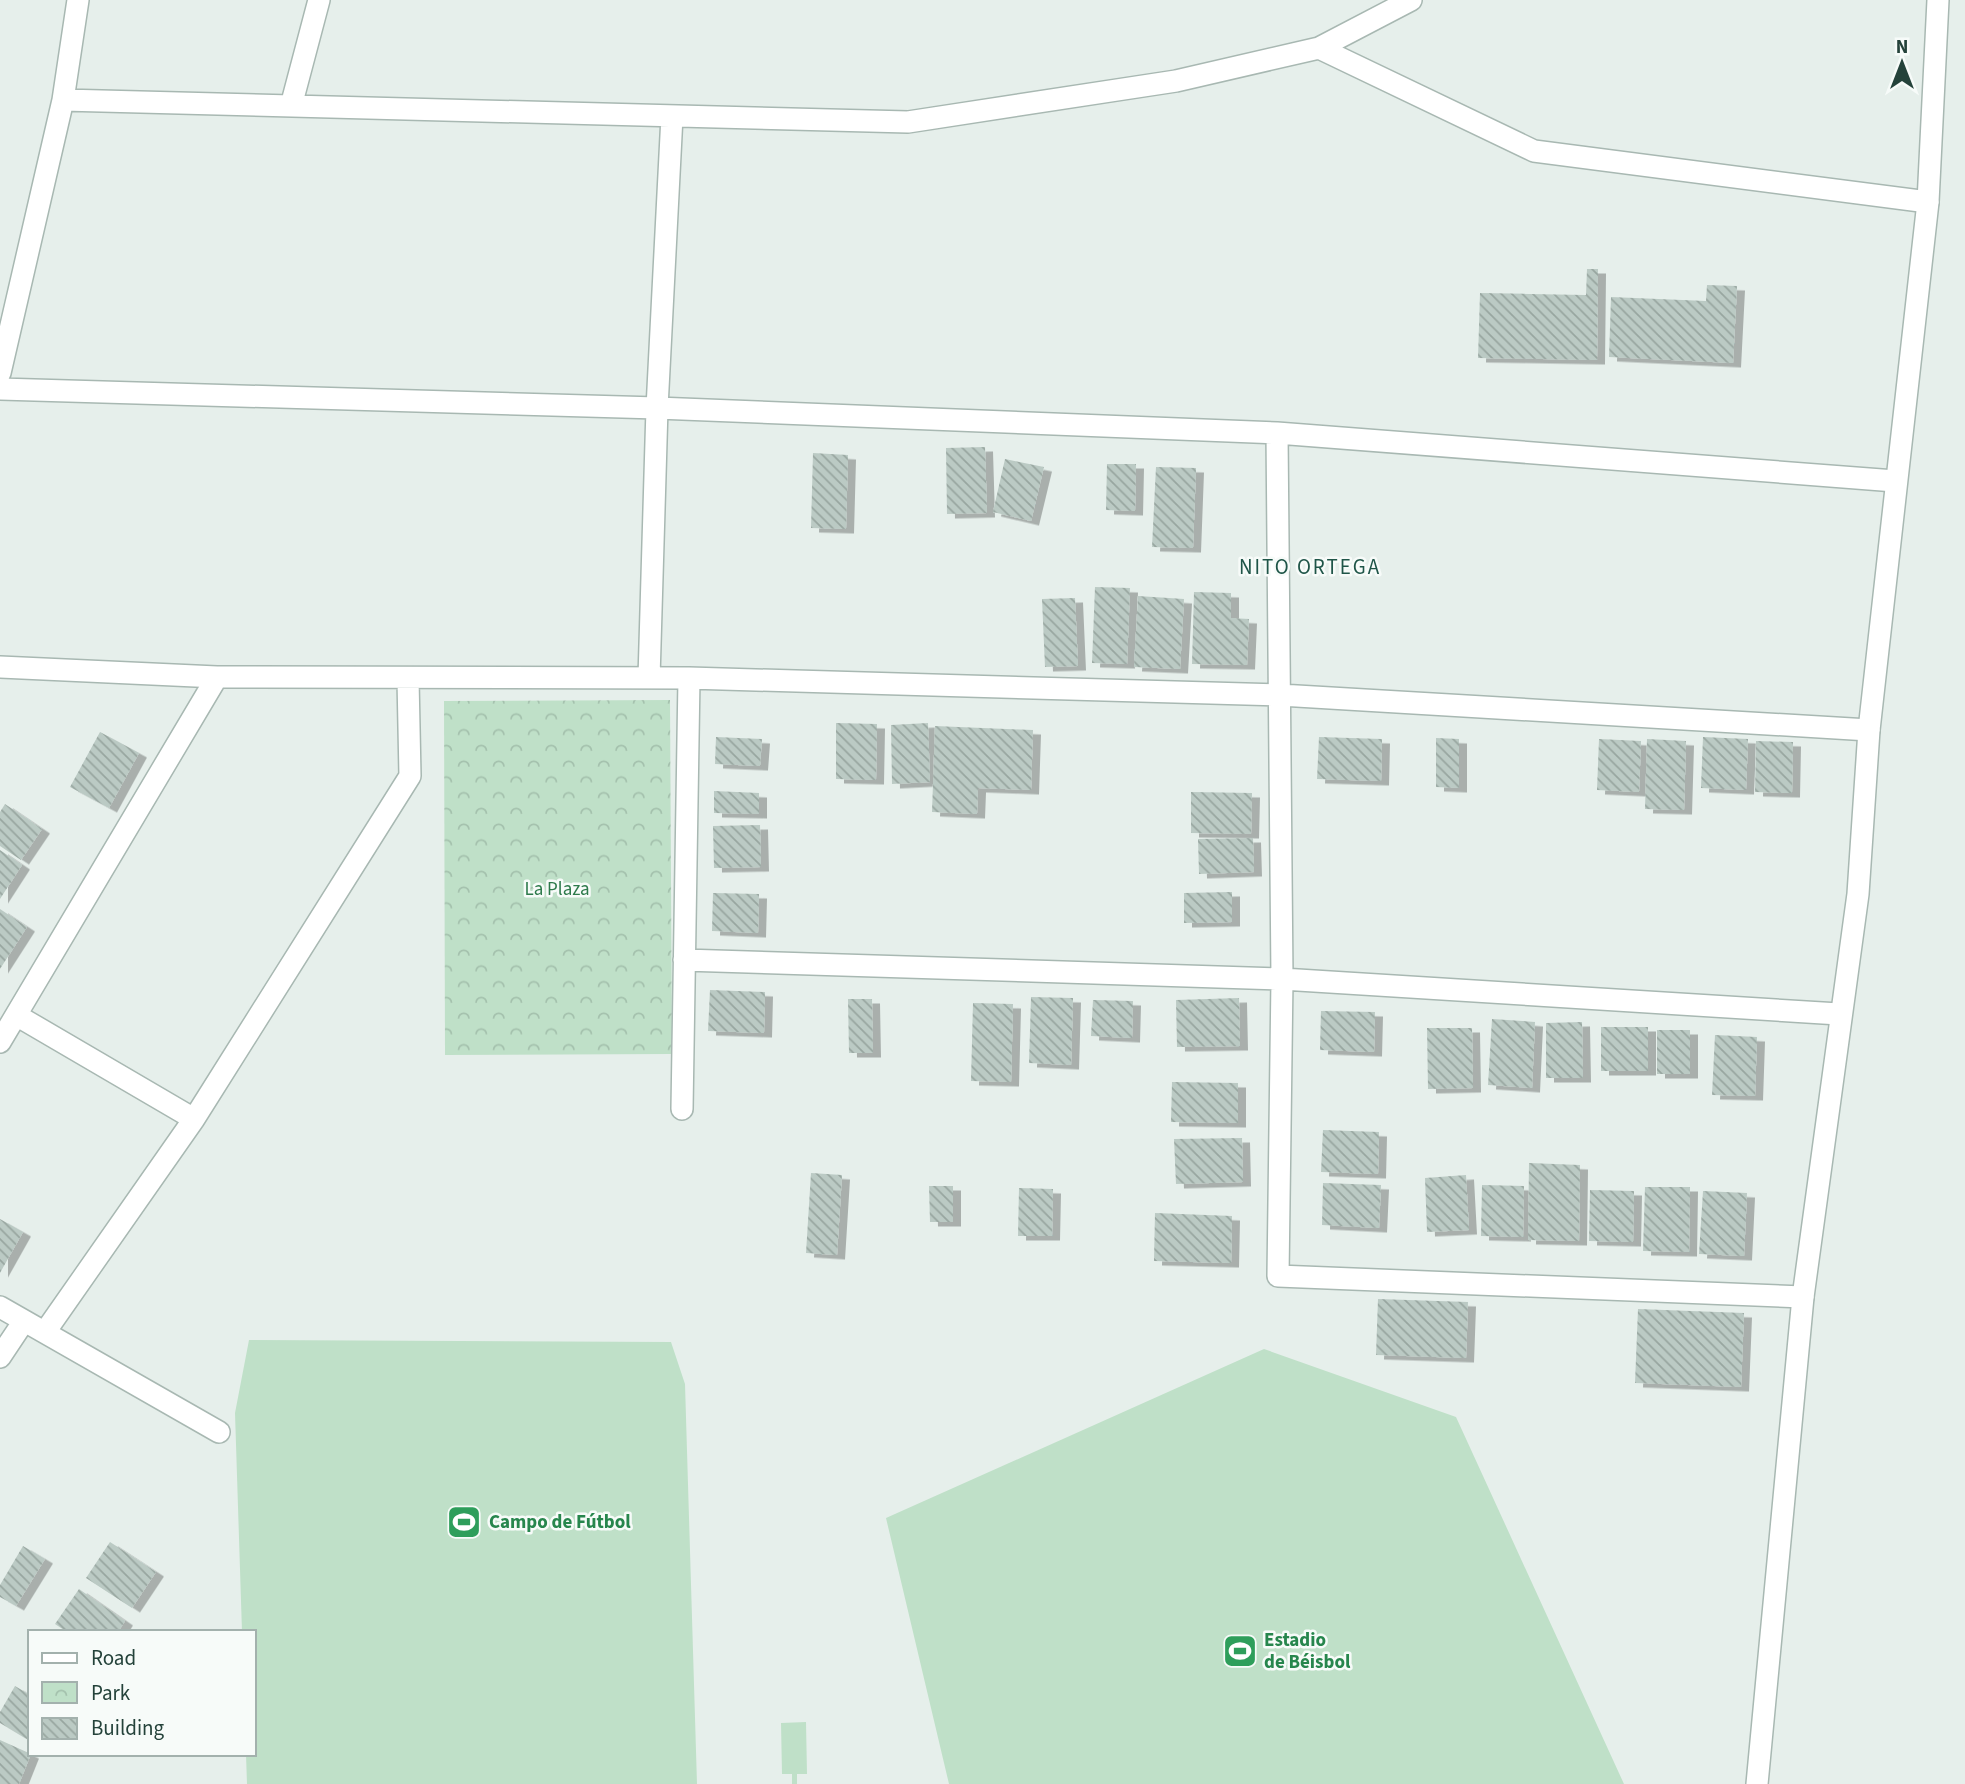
<svg xmlns="http://www.w3.org/2000/svg" width="1965" height="1784" viewBox="0 0 1965 1784" font-family="'Source Sans 3',sans-serif">
	<style>
		.grass { fill: #bfe0c8 }
		.park { fill: url(#park-crowns) }
		.building { fill: url(#building-back-hatch); filter: url(#shadow) }
		.lines { fill: none; stroke-linecap: round; stroke-linejoin: round }
		.minor-casing { stroke: #a8b8b2; stroke-width: 24 }
		.tertiary-casing { stroke: #a8b8b2; stroke-width: 24 }
		.minor { stroke: #fff; stroke-width: 21 }
		.tertiary { stroke: #fff; stroke-width: 21 }
		.labels { text-anchor: middle; dominant-baseline: central; stroke-width: 5; stroke-linejoin: round; paint-order: stroke }
		.park-label { font-size: 19px; fill: #2d7a4b; stroke: #f7fbf9 }
		.leisure-label { font-size: 19px; font-weight: bold; fill: #27864d; stroke: #f7fbf9; text-anchor: start }
		.neighbourhood-label { font-size: 21px; letter-spacing: 2px; fill: #1f5548; stroke: #f7fbf9 }
	</style>
	<defs>
		<pattern id="park-crowns" width="20" height="18" patternUnits="userSpaceOnUse" patternTransform="scale(1.75)"><rect width="20" height="18" fill="#bfe0c8"/><path d="M2 6a3 3 0 1 1 6 0M12 15a3 3 0 1 1 6 0" fill="none" stroke="#a4c1ad"/></pattern>
		<pattern id="building-back-hatch" width="6" height="6" patternUnits="userSpaceOnUse" patternTransform="scale(1.75)"><rect width="6" height="6" fill="#bbcac4"/><path d="M-1 5l2 2M0 0l6 6M5-1l2 2" fill="none" stroke="#98a6a0"/></pattern>
		<filter id="shadow"><feDropShadow dx="8" dy="4.5" stdDeviation="0" flood-color="#0004"/></filter>
	</defs>
	<rect width="100%" height="100%" fill="#e6efeb"/>
	<!-- grass -->
	<path class="grass" d="M249 1340 671 1342 685 1384 697 1784H247L246 1754H254V1632H242L235 1413Z
		M1264 1349 1456 1417 1624 1784H949L886 1518Z
		M806 1722 807 1774H797V1784H792V1774H782L781 1723Z"/>
	<!-- park -->
	<path class="park" d="M670 700 672 1054 445 1055 444 701Z"/>
	<!-- building -->
	<path class="building" d="M1587 269H1598L1597 360 1478 358 1480 293 1586 295Z
		M1707 285 1737 286 1733 363 1609 357 1611 297 1706 301Z
		M985 447 987 513 947 514 946 448Z
		M813 453 848 455 846 529 811 528Z
		M1005 459 1044 467 1031 521 993 512Z
		M1107 464H1136L1135 511 1106 510Z
		M1156 467 1196 468 1193 548 1152 547Z
		M1095 587 1130 588 1127 664 1092 663Z
		M1194 592 1231 593V618L1249 619 1247 665 1192 664Z
		M1138 596 1184 599 1180 669 1134 667Z
		M1075 598 1078 666 1045 667 1042 599Z
		M836 723 877 724 876 780 836 779Z
		M928 723 930 782 892 784 891 725Z
		M935 726 1033 730 1031 790 978 788 977 814 932 812Z
		M100 732 139 753 109 808 70 787Z
		M716 737 762 739 760 766 715 764Z
		M1319 737 1382 739 1381 781 1317 779Z
		M1703 737 1748 739 1746 790 1701 788Z
		M1436 738 1459 739V788L1436 787Z
		M1599 739 1641 741 1639 792 1597 790Z
		M1647 739 1686 741 1684 810 1645 809Z
		M1756 741 1793 742 1792 793 1755 792Z
		M714 791 759 793V814L714 813Z
		M1191 792 1252 793 1251 834 1191 833Z
		M5 804 42 829 21 860 0 846V812Z
		M760 825 761 867 714 868 713 826Z
		M1253 838 1254 872 1199 874 1198 839Z
		M0 850 22 865 0 899Z
		M1232 892V922L1184 923V893Z
		M713 893 759 894 758 933 712 931Z
		M0 909 27 927 0 969Z
		M710 990 765 992 764 1033 708 1031Z
		M1031 997 1073 998 1071 1065 1029 1063Z
		M1239 998 1240 1046 1177 1047 1176 1000Z
		M848 999H872L873 1053H849Z
		M1093 1000 1133 1001 1132 1038 1091 1036Z
		M973 1003 1013 1004 1011 1082 971 1081Z
		M1321 1011 1375 1012 1374 1052 1320 1050Z
		M1492 1019 1535 1022 1532 1088 1488 1085Z
		M1582 1022 1583 1078H1546V1023Z
		M1601 1027H1648V1071H1601Z
		M1427 1028H1472L1473 1088 1428 1089Z
		M1657 1030H1690V1074H1657Z
		M1715 1035 1757 1037 1755 1096 1712 1095Z
		M1172 1082 1238 1083V1123L1171 1122Z
		M1323 1130 1379 1132 1378 1174 1321 1172Z
		M1242 1138 1243 1182 1176 1184 1174 1139Z
		M1529 1163 1580 1165 1579 1241 1528 1240Z
		M811 1173 842 1175 837 1255 806 1253Z
		M1466 1175 1469 1230 1427 1232 1425 1178Z
		M1323 1183 1381 1185 1379 1228 1322 1225Z
		M1482 1185 1524 1186 1523 1237 1481 1236Z
		M929 1186H953V1222H930Z
		M1645 1187H1690L1689 1252 1643 1251Z
		M1019 1188 1053 1189 1052 1236H1018Z
		M1590 1190 1634 1191 1633 1242 1589 1241Z
		M1703 1191 1747 1193 1744 1256 1699 1254Z
		M1155 1213 1232 1216 1231 1263 1154 1261Z
		M0 1219 23 1232 0 1273Z
		M1378 1299 1468 1302 1466 1358 1376 1355Z
		M1638 1309 1744 1313 1741 1387 1635 1383Z
		M110 1542 156 1572 132 1608 86 1578Z
		M23 1546 45 1559 16 1606 0 1597V1585Z
		M79 1589 125 1621 118 1632H67L55 1624Z
		M15 1686 30 1695V1741L0 1723V1712Z
		M0 1740 31 1754 19 1784H0Z"/>
	<g class="lines">
		<!-- minor casing -->
		<g class="minor-casing">
			<path id="minor" d="M1319 48 1534 151 1928 202
				M63 100 908 122 1176 81 1319 48 1411 0
				M291 106 319 0
				M0 373 63 100 78 0
				M0 389 657 408 1277 433 1895 481
				M1277 433 1282 979 1278 1276 1803 1297
				M0 667 217 677 689 678 1280 695 1869 730
				M649 678 657 408 672 116
				M684 960 1282 979 1839 1014
				M16 1015 194 1119
				M0 1042 217 677
				M682 1109 689 678
				M0 1307 219 1432
				M45 1332 194 1119 410 776 408 679
				M0 1357 24 1321"/>
		</g>
		<!-- tertiary casing -->
		<g class="tertiary-casing">
			<path id="tertiary" d="M1757 1784 1803 1297 1858 894 1869 730 1928 202 1938 0"/>
		</g>
		<!-- minor -->
		<use href="#minor" class="minor"/>
		<!-- tertiary -->
		<use href="#tertiary" class="tertiary"/>
	</g>
	<!-- icons -->
	<defs>
		<g id="stadium-square" transform="scale(1.75)"><rect x="-9" y="-9" width="18" height="18" rx="4" fill="#2e9e5b" stroke="#f7fbf9"/><path d="M0-5a6.5 5 0 1 0 0 10a6.5 5 0 1 0 0-10ZM-3.5-1.8h7v3.6h-7Z" fill="#fff"/></g>
	</defs>
	<g fill-rule="evenodd">
		<use href="#stadium-square" x="464" y="1522"/>
		<use href="#stadium-square" x="1240" y="1651"/>
	</g>
	<g class="labels">
		<!-- park labels -->
		<g class="park-label">
			<text x="557" y="889">La Plaza</text>
		</g>
		<!-- leisure labels -->
		<g class="leisure-label">
			<text x="489" y="1522">Campo de Fútbol</text>
			<text x="1264" y="1640">Estadio<tspan x="1264" dy="22">de Béisbol</tspan></text>
		</g>
		<!-- neighbourhood labels -->
		<g class="neighbourhood-label">
			<text x="1310" y="567">NITO ORTEGA</text>
		</g>
	</g>
	<!-- legend -->
	<rect x="28" y="1630" width="228" height="126" fill="#f7fbf9" stroke="#a3b1ad" stroke-width="2"/>
	<rect x="42" y="1653" width="35" height="10" fill="#ffffff" stroke="#a3b1ad" stroke-width="2"/>
	<text x="91" y="1665" font-size="21" fill="#24423a">Road</text>
	<rect x="42" y="1682" width="35" height="21" fill="url(#park-crowns)" stroke="#a3b1ad" stroke-width="2"/>
	<text x="91" y="1700" font-size="21" fill="#24423a">Park</text>
	<rect x="42" y="1718" width="35" height="21" fill="url(#building-back-hatch)" stroke="#a3b1ad" stroke-width="2"/>
	<text x="91" y="1735" font-size="21" fill="#24423a">Building</text>
	<!-- north arrow -->
	<g transform="translate(1902 63)" stroke="#f7fbf9" stroke-width="5" paint-order="stroke">
	<path d="M0-5L12 26L0 18L-12 26Z" fill="#24423a"/>
	<text y="-10" font-size="19" font-weight="bold" text-anchor="middle" fill="#24423a">N</text>
	</g>
</svg>
